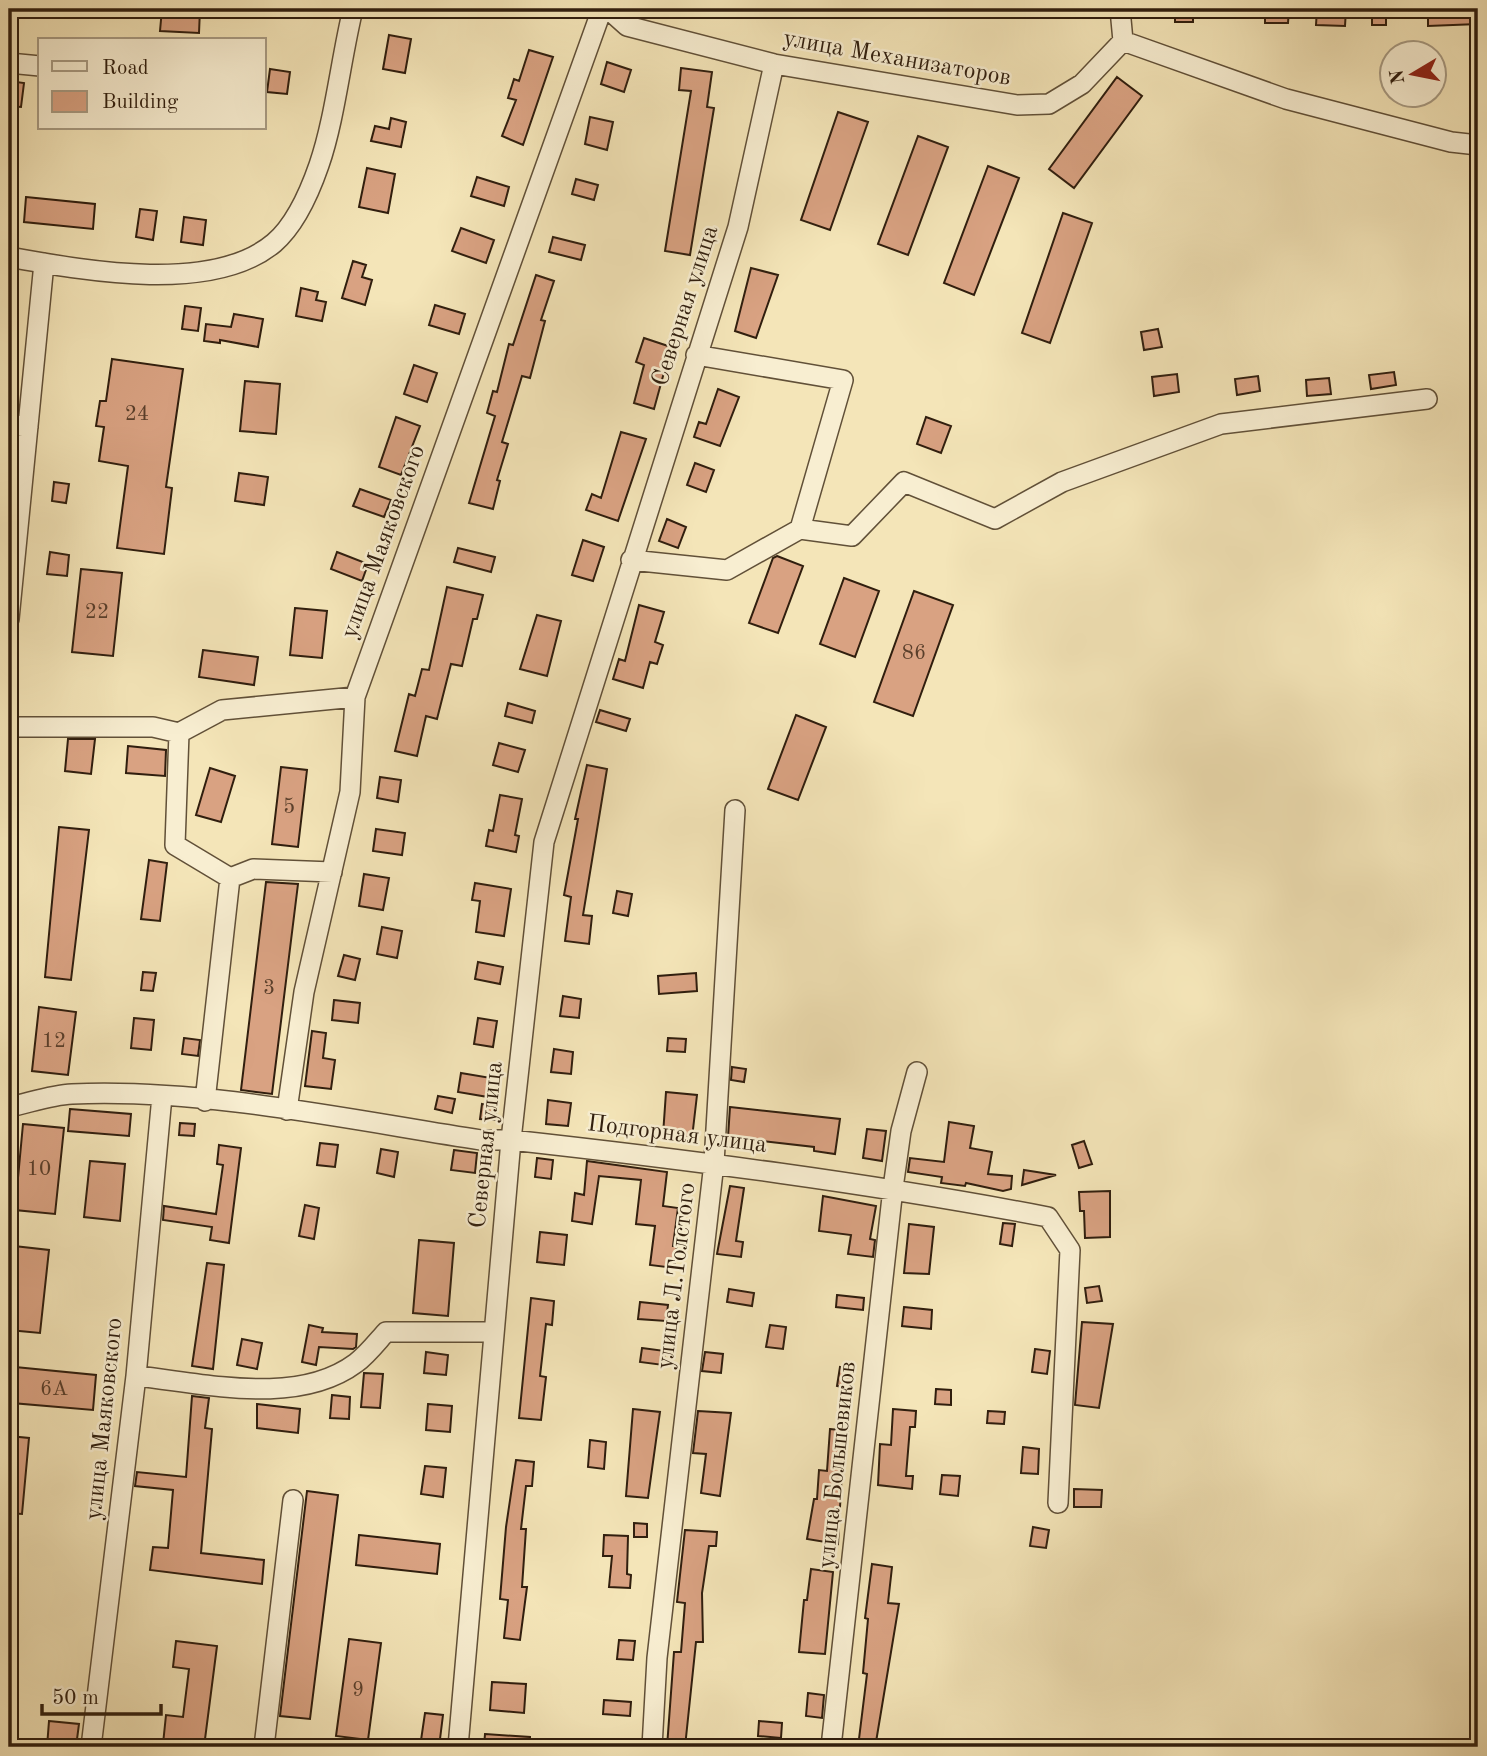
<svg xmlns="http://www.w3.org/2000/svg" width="1487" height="1756" viewBox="0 0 1487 1756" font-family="'Old Standard TT',serif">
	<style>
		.building { fill: #d9a282; stroke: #301e0e; stroke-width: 2 }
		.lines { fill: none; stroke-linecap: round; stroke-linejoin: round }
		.minor-casing { stroke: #615038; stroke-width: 22 }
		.minor { stroke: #f8eed1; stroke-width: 19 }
		.labels { text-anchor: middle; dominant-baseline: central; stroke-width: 5; stroke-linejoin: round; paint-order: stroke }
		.number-label { font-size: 21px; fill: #5a3f2b }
		.street-label { font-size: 24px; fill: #301e0e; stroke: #f8eed1 }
	</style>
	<rect width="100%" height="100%" fill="#f4e5b8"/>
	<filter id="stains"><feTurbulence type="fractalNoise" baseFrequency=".00286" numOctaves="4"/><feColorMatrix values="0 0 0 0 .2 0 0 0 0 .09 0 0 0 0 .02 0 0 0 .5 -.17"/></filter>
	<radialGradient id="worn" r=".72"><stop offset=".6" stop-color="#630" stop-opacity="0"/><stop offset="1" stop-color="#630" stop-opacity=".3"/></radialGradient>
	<!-- building -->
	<path class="building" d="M162 9H200L199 33 160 31Z
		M1175 9H1193V22H1175Z
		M1265 9H1289L1288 23H1265Z
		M1317 9H1346L1345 26 1316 25Z
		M1372 9H1386V25H1372Z
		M1428 9H1478V24L1428 26Z
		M389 35 411 39 405 73 383 69Z
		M529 50 553 57 523 145 502 136 516 100 508 98 514 79 519 81Z
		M607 62 631 70 624 92 601 84Z
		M681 68 712 72 707 107 714 108 690 255 665 251 691 91 679 90Z
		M270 69 290 72 287 94 267 92Z
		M1117 77 1142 96 1074 188 1049 169Z
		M9 81 24 83 21 107 9 106Z
		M838 112 868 122 830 230 801 220Z
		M590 117 613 122 607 150 585 144Z
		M391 118 406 122 401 147 371 141 375 126 389 129Z
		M918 136 948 147 908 255 878 244Z
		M988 166 1019 178 974 295 944 283Z
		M367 168 395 174 388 213 359 207Z
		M477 177 509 187 504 206 471 196Z
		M576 179 598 185 594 200 572 194Z
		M26 197 95 204 93 229 24 222Z
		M140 209 157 211 153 240 136 237Z
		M1063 213 1092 223 1050 343 1022 333Z
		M184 217 206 220 203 245 181 242Z
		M461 228 494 240 486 263 452 251Z
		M553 237 585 245 581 260 549 252Z
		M353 261 366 265 362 277 372 280 365 305 342 298Z
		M751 268 778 275 756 338 735 331Z
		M536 275 554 281 541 320 545 321 530 378 522 376 502 442 508 444 497 480 500 481 493 509 469 503 495 416 487 413 493 391 497 392 509 344 513 345Z
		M301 288 318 292 316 300 326 302 322 321 296 316Z
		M435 305 465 314 459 334 429 325Z
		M185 306 201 308 198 331 182 329Z
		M234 314 263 319 258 347 220 340V343L204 341 206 324 231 327Z
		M1158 329 1162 347 1144 350 1141 332Z
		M644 338 671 347 654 409 634 403 644 365 636 362Z
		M112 359 183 369 166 487 172 488 164 554 117 548 128 466 99 461 104 427 96 426 100 401H106Z
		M414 365 437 373 427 402 404 394Z
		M1394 372 1396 385 1371 389 1369 375Z
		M1177 374 1179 392 1154 396 1152 377Z
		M1258 376 1260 391 1237 395 1235 379Z
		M1329 378 1331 394 1307 396 1306 380Z
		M245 381 280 384 276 434 240 431Z
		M718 389 739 397 720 446 694 437 699 422 706 424Z
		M396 417 420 426 401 475 379 467Z
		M926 417 951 426 941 453 917 444Z
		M621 432 646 439 618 521 586 510 592 494 601 498Z
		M695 463 714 470 706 492 687 485Z
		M239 473 268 477 264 505 235 501Z
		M54 482 69 484 66 503 52 501Z
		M360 489 391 500 384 517 353 506Z
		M667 519 686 527 678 548 659 541Z
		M583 540 604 547 593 581 572 575Z
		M458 548 495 557 491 572 454 562Z
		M50 552 69 555 67 576 47 574Z
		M337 552 368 564 362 581 331 569Z
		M777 556 803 566 778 633 749 623 773 558Z
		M81 569 122 573 113 656 72 652Z
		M844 578 879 591 855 657 820 644Z
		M447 587 483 595 477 619H473L462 666 451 664 437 719 426 716 417 756 395 751 409 694 415 696 422 669 429 670Z
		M914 591 953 605 913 716 874 702Z
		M639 605 664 612 655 642 663 645 657 664 650 662 643 688 613 679 619 659 625 661Z
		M295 608 327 611 322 658 290 655Z
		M537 615 561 621 547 676 520 669Z
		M203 650 258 657 254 685 199 677Z
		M508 703 535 711 532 723 505 716Z
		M600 710 630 719 626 731 596 722Z
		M796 715 826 727 798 800 768 789Z
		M68 739H95L91 774 65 771Z
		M499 743 525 750 518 772 493 765Z
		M128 746 166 750 165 776 126 773Z
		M587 765 607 769 583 915 592 916 589 944 565 941 571 897 564 895 578 819H575Z
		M281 767 307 770 298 847 272 844Z
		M210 768 235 776 221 822 196 815Z
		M380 777 401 780 398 802 377 798Z
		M500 795 522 799 515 835 519 836 516 852 486 846 489 830 493 831Z
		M59 827 89 830 71 980 45 977Z
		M376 829 405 833 402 855 373 851Z
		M149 860 167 863 160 921 141 919Z
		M364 874 389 878 383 910 359 906Z
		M266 882 298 884 272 1094 241 1090Z
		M475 883 511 889 504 936 476 932 480 901 472 900Z
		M617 891 632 894 628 916 613 913Z
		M382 927 402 931 397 958 377 954Z
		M344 955 360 959 355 980 338 976Z
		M478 962 503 967 500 984 475 979Z
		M143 972 156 973 153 991 141 990Z
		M696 973 697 991 659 994 658 976Z
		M563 996 581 999 579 1018 560 1016Z
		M334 1000 360 1003 358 1023 332 1020Z
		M39 1007 76 1012 68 1075 32 1071Z
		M134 1018 154 1020 151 1050 131 1048Z
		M478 1018 497 1021 493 1047 474 1044Z
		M312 1031 326 1033 323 1058 335 1060 331 1089 305 1086Z
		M184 1038 200 1040 198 1056 182 1054Z
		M668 1038 686 1039 685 1052 667 1051Z
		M554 1049 573 1052 571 1074 551 1072Z
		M732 1067 746 1069 744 1082 731 1080Z
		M461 1073 491 1078 488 1097 458 1092Z
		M666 1092 697 1095 692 1138 663 1135Z
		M438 1096 455 1099 452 1113 435 1109Z
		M548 1100 571 1103 568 1126 546 1124Z
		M482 1104 496 1106 495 1120 480 1119Z
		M730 1107 840 1119 835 1154 814 1151V1147L728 1137Z
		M70 1109 131 1114 129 1136 68 1131Z
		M949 1122 974 1126 970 1148 992 1152 988 1174 1012 1176 1011 1189 1003 1191 966 1183 965 1186 941 1183 942 1177 908 1172 910 1158 944 1162Z
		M180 1123 195 1124 194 1136 179 1135Z
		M23 1124 64 1128 55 1214 15 1210Z
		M867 1129 886 1131 882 1161 863 1158Z
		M1084 1141 1092 1164 1079 1168 1072 1145Z
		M320 1143 338 1145 335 1167 317 1165Z
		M219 1145 241 1148 229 1243 210 1240 212 1227 163 1220 164 1206 216 1214 223 1165 217 1164Z
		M381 1149 398 1152 394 1177 377 1173Z
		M454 1150 477 1153 475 1173 451 1170Z
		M537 1158 553 1160 551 1179 535 1177Z
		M90 1161 125 1164 120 1221 84 1217Z
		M587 1161 667 1172 663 1206 678 1208 673 1246H677L674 1268 650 1265 655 1226 636 1224 641 1180 599 1176 592 1224 572 1221 575 1193 584 1195Z
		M1024 1170 1056 1175 1022 1185Z
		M730 1186 744 1188 736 1241 743 1242 741 1257 717 1254Z
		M1110 1191V1237L1085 1238 1084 1211H1080L1079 1192Z
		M823 1196 876 1206 870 1239 875 1240 873 1257 848 1254 851 1235 819 1231Z
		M305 1205 319 1208 314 1239 299 1236Z
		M1003 1223 1015 1224 1012 1246 1000 1244Z
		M909 1224 934 1227 929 1274 904 1273Z
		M540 1232 567 1235 564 1265 537 1262Z
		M419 1240 454 1243 448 1316 413 1313Z
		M14 1246 49 1250 40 1333 9 1330Z
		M207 1263 224 1265 213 1369 192 1366Z
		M1099 1286 1102 1301 1087 1303 1085 1288Z
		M729 1289 754 1293 752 1306 727 1302Z
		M837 1295 864 1298 863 1310 836 1307Z
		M531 1298 554 1301 552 1325 546 1324 540 1376 546 1377 541 1420 519 1418Z
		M640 1302 668 1305 666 1321 638 1319Z
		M904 1307 932 1310 931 1329 902 1326Z
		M1082 1322 1113 1324 1099 1408 1075 1405Z
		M309 1325 323 1328 322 1332 357 1334 356 1347 353 1349 319 1347 316 1365 302 1362Z
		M770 1325 786 1327 783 1349 766 1347Z
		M242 1339 262 1343 257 1369 237 1365Z
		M642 1348 665 1351 663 1365 640 1362Z
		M1035 1349 1050 1351 1047 1374 1032 1372Z
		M426 1352 448 1355 446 1375 424 1373Z
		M705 1352 723 1354 721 1373 702 1371Z
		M15 1367 96 1375 93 1410 12 1403Z
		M840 1367 854 1369 851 1389 837 1386Z
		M364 1373 383 1374 380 1408 361 1407Z
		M936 1389 951 1390V1405L935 1404Z
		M332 1395 350 1397 349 1419 330 1418Z
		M192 1396 209 1398 205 1428 212 1429 201 1553 264 1560 262 1584 150 1570 153 1547 168 1548 173 1490 135 1486 137 1472 186 1477Z
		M257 1404 300 1409 298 1433 257 1428Z
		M428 1404 452 1406 450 1432 426 1430Z
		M633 1409 660 1412 648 1498 626 1496Z
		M893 1409 916 1411 915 1427H910L906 1476H913L912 1489 878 1485 880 1444 891 1445Z
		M698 1411 731 1413 720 1496 701 1493 706 1454 693 1453Z
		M988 1411 1005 1412 1004 1424 987 1423Z
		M830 1429 848 1431 846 1452H843L838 1544 807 1539 814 1499H817L819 1470 827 1471Z
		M9 1436 29 1438 22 1514 9 1513Z
		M590 1440 606 1442 604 1469 588 1467Z
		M1023 1447 1039 1449 1038 1474 1021 1473Z
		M516 1460 534 1462 532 1486H526L521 1529H526L522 1587H527L520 1640 504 1638 508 1600 500 1599 506 1527Z
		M425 1466 446 1468 443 1497 421 1494Z
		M942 1475 960 1476 958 1496 940 1494Z
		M1074 1489 1102 1490 1101 1507H1074Z
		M307 1491 338 1495 310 1719 280 1716Z
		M634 1523 647 1524V1537H634Z
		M1033 1527 1049 1530 1046 1548 1030 1546Z
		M685 1530 717 1532 716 1546H709L702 1593 703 1642H696L685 1747H667L674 1652H681L685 1603 677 1602Z
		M359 1535 440 1544 437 1574 356 1565Z
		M604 1535 628 1536 627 1574 631 1575 630 1588 609 1587 612 1556H603Z
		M872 1564 892 1567 888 1603 899 1604 876 1742 859 1739 867 1674 863 1673 868 1619 865 1618Z
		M811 1569 833 1572 825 1654 799 1652 804 1600H807Z
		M349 1639 381 1643 368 1740 336 1736Z
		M619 1640 635 1641 633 1660 617 1659Z
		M176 1641 217 1646 204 1747 163 1744 166 1715 183 1717 189 1669 173 1667Z
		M492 1682 526 1684 524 1713 490 1710Z
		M808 1693 824 1695 822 1718 806 1716Z
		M604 1700 631 1702 630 1716 603 1714Z
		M425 1713 443 1715 439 1747H420Z
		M49 1721 79 1724 76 1747H47Z
		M759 1721 782 1723 781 1738 758 1736Z
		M485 1734 530 1737V1747H484Z"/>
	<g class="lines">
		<!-- minor casing -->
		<g class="minor-casing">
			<path id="minor" d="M608 9 627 26 774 64 1017 105 1049 104 1082 84 1123 41 1286 99 1451 142 1478 145
				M1120 9 1123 41
				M9 63 40 66
				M9 257C82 270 212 295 274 243 295 225 310 191 319 165 335 119 341 58 353 9
				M696 355 843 380 800 529
				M9 425 28 427
				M631 560 727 570 800 529 852 536 904 482 995 519 1062 482 1221 424 1427 399
				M9 619 44 263
				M9 727H153L179 733 222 710 355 697
				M179 733 175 845 230 878 205 1101
				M230 878 253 869 332 872
				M9 1107C29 1103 51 1095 72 1094 202 1088 351 1120 481 1140H511C691 1160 870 1183 1048 1217L1070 1250 1058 1503
				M287 1110 304 992 350 792 355 697 602 9
				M136 1376C204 1383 297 1407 356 1363 367 1355 377 1342 386 1332H494
				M91 1747 136 1376 162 1096
				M264 1747 293 1500
				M458 1747 511 1140 544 842 738 227 774 64
				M652 1747 657 1658 714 1163 735 810
				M831 1747 893 1188 901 1131 917 1072"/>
		</g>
		<!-- minor -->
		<use href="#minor" class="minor"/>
	</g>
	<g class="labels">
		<!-- number labels -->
		<g class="number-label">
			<text x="137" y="414">24</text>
			<text x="97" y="612">22</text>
			<text x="914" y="653">86</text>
			<text x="289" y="807">5</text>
			<text x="269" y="988">3</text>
			<text x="54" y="1041">12</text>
			<text x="39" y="1169">10</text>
			<text x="54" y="1389">6А</text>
			<text x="358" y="1690">9</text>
		</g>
		<!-- street labels -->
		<g class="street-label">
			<text transform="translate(897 59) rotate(10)">улица Механизаторов</text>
			<text transform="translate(686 306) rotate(-72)">Северная улица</text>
			<text transform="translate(384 542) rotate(-70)">улица Маяковского</text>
			<text transform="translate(677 1135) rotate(7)">Подгорная улица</text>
			<text transform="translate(487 1145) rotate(-84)">Северная улица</text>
			<text transform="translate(677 1276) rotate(-83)">улица Л.Толстого</text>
			<text transform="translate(105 1419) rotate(-84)">улица Маяковского</text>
			<text transform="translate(838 1465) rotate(-84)">улица Большевиков</text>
		</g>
	</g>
	<!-- margin -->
	<rect width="1487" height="1756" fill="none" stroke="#f4e5b8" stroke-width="35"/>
	<rect x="10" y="10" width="1466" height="1735" fill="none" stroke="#301e0e" stroke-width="3.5"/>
	<rect x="18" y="18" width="1452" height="1721" fill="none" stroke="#301e0e" stroke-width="2"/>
	<!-- legend -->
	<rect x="38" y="38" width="228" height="91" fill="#f8eed1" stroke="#a89b83" stroke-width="2"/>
	<rect x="52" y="61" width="35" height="10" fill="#f8eed1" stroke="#a89b83" stroke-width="2"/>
	<text x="102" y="74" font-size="21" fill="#301e0e">Road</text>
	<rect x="52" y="91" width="35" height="21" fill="#d9a282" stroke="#a89b83" stroke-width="2"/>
	<text x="102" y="108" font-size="21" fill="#301e0e">Building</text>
	<!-- north arrow -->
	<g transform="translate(1413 74) rotate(260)"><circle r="33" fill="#f8eed1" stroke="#a89b83" stroke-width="2"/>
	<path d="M0-5L12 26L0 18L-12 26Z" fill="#8f2418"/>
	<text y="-10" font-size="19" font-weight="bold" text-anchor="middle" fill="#301e0e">N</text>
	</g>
	<!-- scale -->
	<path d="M42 1704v10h119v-10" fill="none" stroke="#301e0e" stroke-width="3.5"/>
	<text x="52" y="1704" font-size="21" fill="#301e0e" stroke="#f8eed1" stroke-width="5" paint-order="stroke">50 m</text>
	<rect width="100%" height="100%" filter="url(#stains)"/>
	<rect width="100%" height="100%" fill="url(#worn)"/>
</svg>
